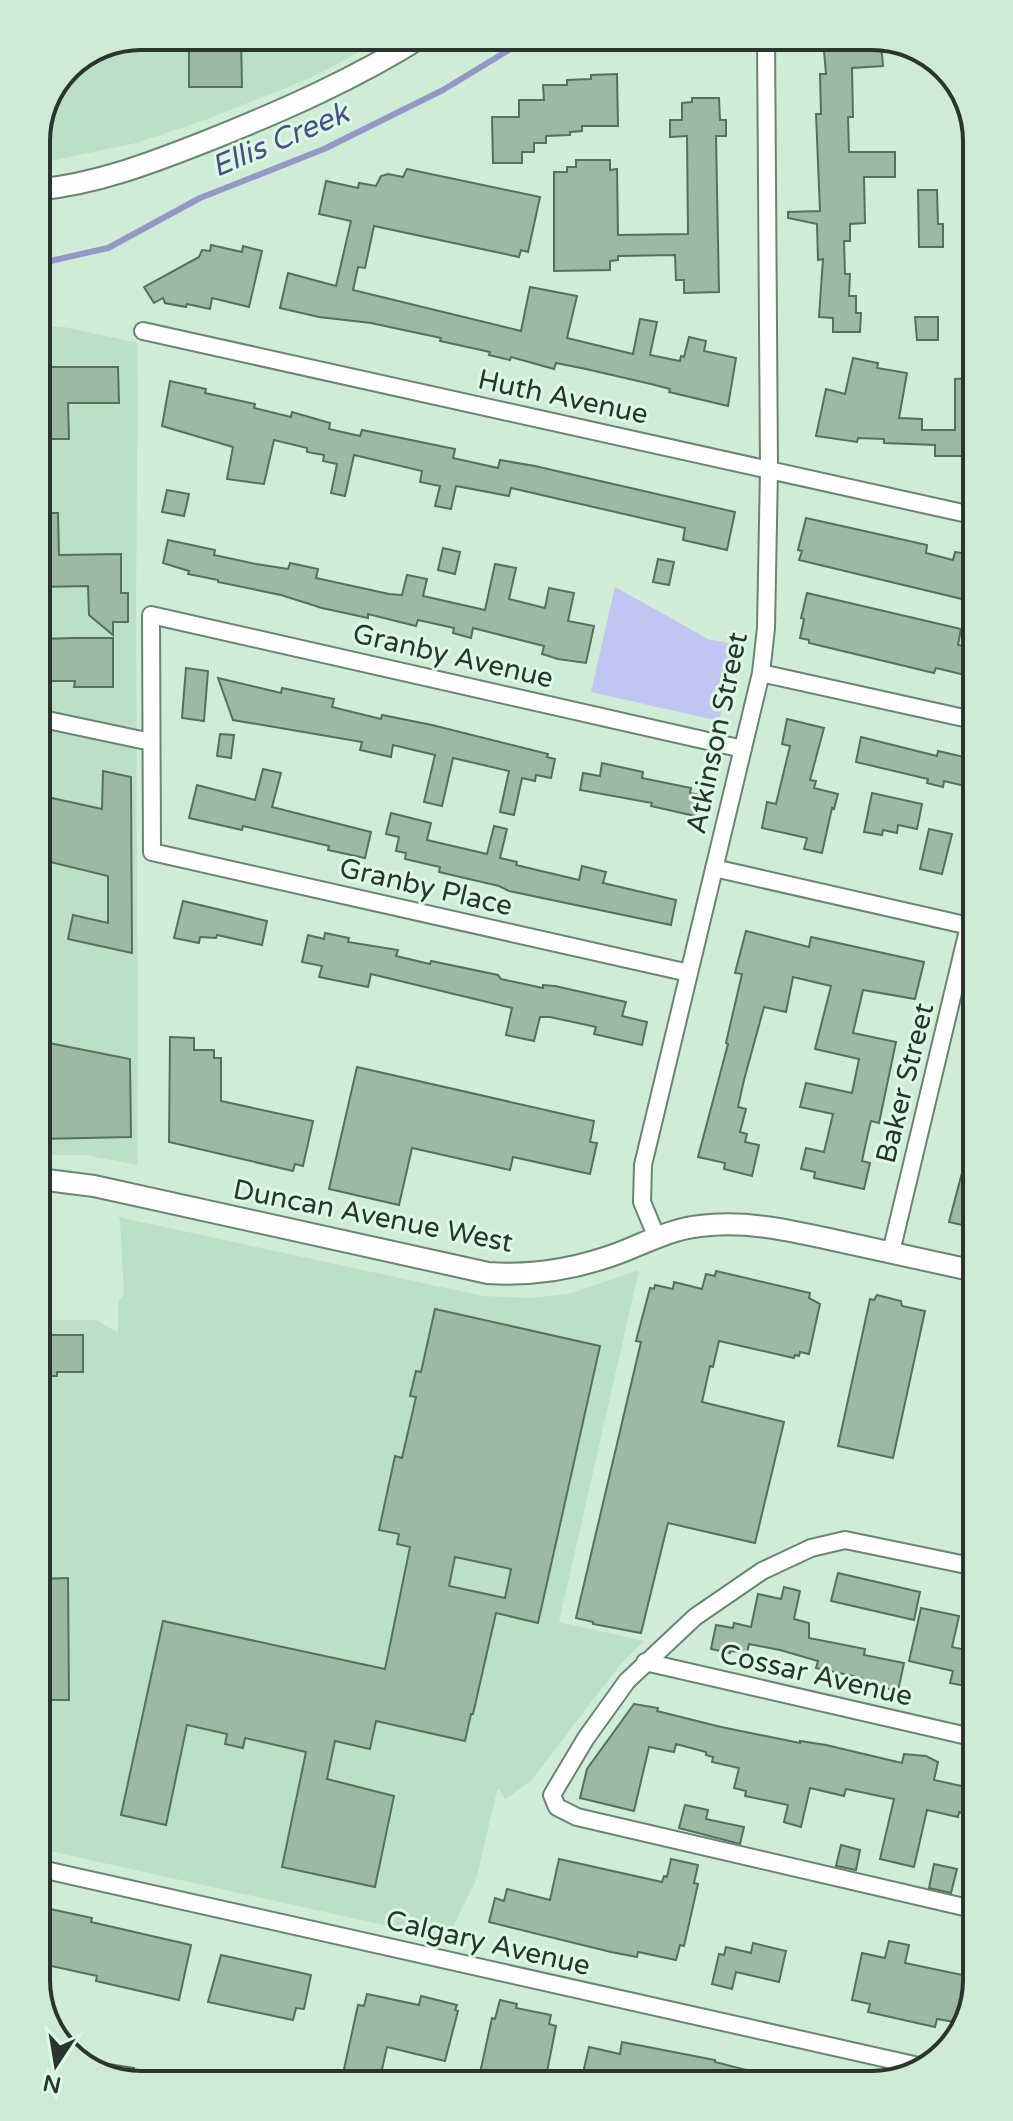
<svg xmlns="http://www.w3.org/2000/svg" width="1013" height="2121" viewBox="0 0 1013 2121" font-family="'Varela Round',sans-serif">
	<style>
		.built { fill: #bce0c6 }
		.green { fill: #c0c5f1 }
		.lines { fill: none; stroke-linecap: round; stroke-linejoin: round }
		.stream { stroke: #9498c6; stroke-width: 6 }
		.building { fill: #9cb9a3; stroke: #55705c; stroke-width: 2; fill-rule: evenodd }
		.minor-casing { stroke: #6a8571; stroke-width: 20 }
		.tertiary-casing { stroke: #6a8571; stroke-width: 24 }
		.minor { stroke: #fff; stroke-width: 16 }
		.tertiary { stroke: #fff; stroke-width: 20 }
		.labels { text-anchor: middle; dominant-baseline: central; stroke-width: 6; stroke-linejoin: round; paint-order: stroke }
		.street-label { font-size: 28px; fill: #2a352d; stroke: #dbfae3 }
		.water-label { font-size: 30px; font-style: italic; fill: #4c4e8a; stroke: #dbfae3 }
		.rim { fill: none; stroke: #2a352d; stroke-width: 4 }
	</style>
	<rect width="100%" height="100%" fill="#ceecd6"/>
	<!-- built -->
	<path class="built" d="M141 36H390L310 78 205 120 136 143 36 164V135L67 67Z
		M37 327H64L138 343 136 604 138 1165 86 1155H39Z
		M118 1217 483 1296 535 1298 572 1293 639 1270 559 1622 644 1641 619 1666 531 1781 505 1799 499 1789 497 1791 476 1880 447 1939 41 1849 40 1320H96L118 1333V1302L124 1293 120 1221Z"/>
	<!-- green -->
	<path class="green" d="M615 587 708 639 737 645 720 717 715 720 591 692Z"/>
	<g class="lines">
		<!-- stream -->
		<path class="stream" d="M37 264 108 248 200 198 324 149 443 90 532 36"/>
	</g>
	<!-- building -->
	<path class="building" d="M189 36H241L242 87H189Z
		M857 36 858 43H881L883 66 852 68 853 117H848L849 152H895V177H864L865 223 850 224V241H844L845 274H850L849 296H856V313H861L860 332H833V318L819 317 823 259 818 260 817 224 788 218V212L820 211 816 114H821L820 74H826L824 51H827L826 40Z
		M617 74 618 126H582V131L570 132V135L546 136V143H534V152H522V163H493L492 117H519V100H544L543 85H567V80L591 79V75Z
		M692 98H719L720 120H726V136H716L719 292 684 293V280H676L675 255 618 256V260L610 261V270L554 271V172H567V167H576V160H610V170L617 169 618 235 688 234 687 136 670 137V120H682V103L692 102Z
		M407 169 540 197 528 252 521 250 519 257 374 226 365 268 358 267 353 290 521 331 530 287 577 296 567 338 633 354 640 319 657 322 650 355 680 361 681 356 684 357 689 337 706 341 704 351 736 358 728 406 669 392 670 389 651 384 586 369 556 363 554 369 511 357 510 360 489 355 490 352 440 341 441 338 371 323 319 317 280 308 288 273 336 286 351 221 319 214 326 181 358 188 359 183 376 186 381 176 388 174 403 177Z
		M918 190H937L938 224H943V247H919Z
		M211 245 242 252 243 246 262 251 249 307 212 298 210 309 187 304 186 307 165 303 163 298 154 303 144 287 199 257 202 250 210 251Z
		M915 317H938V340H917Z
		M853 358 878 363 877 368 907 373 899 418 922 419V430H955V379L972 378V456H935V445L884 443V439L858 438 857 442 816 436 826 389 845 394Z
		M38 367H118L119 403H68L69 439H39Z
		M170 381 206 389 205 393 255 404 254 408 291 417 292 412 330 423 329 429 360 436 362 430 455 449 453 458 498 468 500 460 535 466 735 512 727 550 683 540 685 528 511 488 509 496 456 486 451 509 435 506 440 486 420 482 422 471 354 455 345 496 331 493 337 464 323 461 324 455 307 452V448L274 440 264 484 227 479 233 447 162 426Z
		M167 490 189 494 184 516 162 512Z
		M37 513H58L59 555 121 554V593H128V622H113V635L89 615 88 586 38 587Z
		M806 518 927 545 926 553 953 560 955 552 973 555V598L963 596 962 599 799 560 802 551 798 550Z
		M168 540 215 550 214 555 256 564 288 569 290 563 318 569 316 578 389 594 402 595 407 575 427 579 423 596 485 610 495 564 516 568 509 599 545 608 549 588 574 593 568 621 594 626 586 663 558 659 542 654 544 646 473 628 471 638 453 633 454 628 418 620 416 626 368 614V618L322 608 281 595 218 582V580L188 574 189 571 163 563Z
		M443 548 460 552 455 574 438 570Z
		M658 559 674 562 669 585 653 582Z
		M807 593 961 629 958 645 973 648V677L936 668 934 673 809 643V640L800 638 804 619 801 618Z
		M75 638H113V687H74L75 681H50V676H38V639Z
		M186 668 208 671 204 721 182 718Z
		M218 678 281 693 282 688 334 699 332 707 381 719 382 715 432 725 548 754 547 757 555 759 551 778 536 775 535 781 522 778 514 815 500 812 509 771 453 758 442 806 424 802 435 755 393 745 391 757 360 750 362 742 233 720Z
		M787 719 824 728 810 780 816 781 814 788 838 794 834 809 832 808 822 853 804 849 807 838 762 828 767 802 776 804 790 746 782 744Z
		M220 734 234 735 231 758 217 756Z
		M861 737 937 756 938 751 973 759V788L944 781 943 787 927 783 928 779 856 762Z
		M602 763 643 772 642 778 691 788 690 793 700 795 695 816 651 806 652 803 580 790 583 773 600 776Z
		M263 769 281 773 272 807 371 832 365 858 328 850 329 846 243 826 242 830 189 818 197 785 255 800Z
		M103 771 131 777 132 953 68 939 73 915 108 923V876L38 859V795L102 809Z
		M872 793 922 804 917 829 898 825 897 833 883 830 882 835 864 832Z
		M391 813 431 823 427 840 487 854 494 826 507 829 500 858 517 862 516 865 579 880 582 866 606 872 603 883 676 900 671 925 509 891 499 886 439 872 440 867 405 859 406 853 396 851 399 837 386 834Z
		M929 829 952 834 942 874 920 869Z
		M183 901 267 921 262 945 217 935 216 938 200 937 199 943 174 938Z
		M746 931 809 947 811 937 924 962 915 999 863 990 853 1033 896 1042 879 1123 871 1121 868 1133 862 1161 870 1163 864 1189 814 1178 815 1172 801 1169 806 1148 824 1152 833 1114 800 1107 806 1083 852 1093 859 1059 815 1049 831 986 793 977 786 1012 764 1007 744 1080 738 1107 746 1109 740 1132 747 1134 745 1142 759 1145 752 1176 724 1169 725 1163 698 1157 728 1044 726 1043 742 974 735 973Z
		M325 933 349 938 348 942 398 950 396 956 430 964 431 961 498 975 501 979 543 988V985L555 986 626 1002 622 1016 647 1022 642 1045 594 1034 596 1027 550 1017H540L534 1041 506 1035 512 1008 371 974 368 987 319 977 322 966 302 962 308 935 324 939Z
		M170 1037 194 1038V1050H214V1058H221V1101L313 1121 303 1166 295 1164 293 1171 169 1142Z
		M39 1041 130 1059 131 1137 39 1139Z
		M357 1067 594 1121 590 1142 597 1143 590 1174 513 1157 510 1170 412 1148 399 1205 329 1189Z
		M968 1150H974L975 1228 949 1222Z
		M716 1271 810 1293 809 1298 820 1304 809 1354 800 1352 799 1356 795 1355 794 1358 719 1341 713 1367 710 1366 702 1402 784 1422 755 1543 668 1523 641 1633 593 1624V1622L576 1618 641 1342 636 1341 650 1288 654 1289 655 1285 673 1289 674 1282 702 1289 706 1274 715 1276Z
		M877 1295 901 1301 902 1306 925 1311 893 1458 838 1446 870 1299 874 1300Z
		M435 1309 600 1346 538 1623 496 1613 473 1714H471L465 1741 376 1721 370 1749 335 1741 327 1779 394 1796 375 1887 282 1867 306 1752 245 1738 243 1748 225 1744 227 1734 187 1725 166 1825 121 1815 163 1621 385 1669 410 1547 397 1544 399 1534 379 1530 395 1456 402 1458 416 1397 410 1396 416 1371 421 1372ZM455 1557 511 1569 505 1598 449 1586Z
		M40 1335H83V1372H57V1376H40Z
		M838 1573 920 1592 914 1620 831 1601Z
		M68 1578 69 1700H46V1696H41L40 1579Z
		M784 1587 800 1591 794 1619 809 1623V1638L865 1649 864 1655 904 1663 898 1691 861 1683 862 1678 816 1668 818 1661 780 1650 749 1644 747 1653 730 1651V1653L711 1649 716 1625 733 1628 734 1623 751 1627 758 1594 781 1599Z
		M921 1608 959 1616 952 1647 970 1651 968 1658 976 1659V1688L950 1683 953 1671 909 1661Z
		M634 1704 658 1708 657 1711 721 1727 800 1743V1741L826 1745 902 1763 904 1754 926 1756 938 1762 934 1780 971 1788 965 1814 959 1812 958 1817 927 1810 914 1867 880 1859 894 1799 846 1789 844 1796 810 1788 801 1827 787 1823 784 1822 788 1805 745 1796 746 1791 734 1788 739 1768 712 1762 713 1757 706 1755V1752L676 1744 674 1752 649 1747 634 1811 580 1798 587 1769Z
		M685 1805 708 1810 706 1819 744 1827 740 1844 679 1828Z
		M841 1845 860 1850 856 1870 836 1866Z
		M559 1859 662 1882 664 1876 667 1877 671 1859 698 1865 694 1883 698 1884 684 1946 680 1945 676 1960 638 1952 637 1957 611 1952 489 1922 495 1898 504 1901 507 1889 550 1900Z
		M934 1864 957 1869 951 1893 929 1888Z
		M41 1907 92 1918 91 1922 191 1945 179 2000 96 1981 97 1976 42 1964Z
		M889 1941 909 1945 905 1963 977 1978V1986L967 2012 958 2010 955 2022 937 2019 935 2027 868 2012 870 2004 852 2000 862 1953 885 1958Z
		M753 1943 786 1951 779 1982 736 1972 732 1989 712 1984 719 1954 724 1955 726 1947 751 1953Z
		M221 1955 311 1975 304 2009 296 2008 293 2020 208 2002Z
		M367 1994 419 2005 421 1996 457 2005 455 2010 458 2011 445 2061 387 2047 379 2083H341L358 2005 364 2006Z
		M500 2000 517 2004 516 2008 551 2015 549 2024 556 2026 546 2077 541 2076 539 2082H478L492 2018 495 2019Z
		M622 2042 715 2060V2062L766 2075V2080L581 2082 589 2047 620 2054Z
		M90 2061 134 2068 132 2084 88 2067Z"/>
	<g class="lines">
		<!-- minor casing -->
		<g class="minor-casing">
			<path id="minor" d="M143 331 972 515
				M761 673 973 720
				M38 718 151 742
				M714 868 974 927
				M689 973 152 852 151 615 743 749
				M657 1238 642 1202 643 1165 761 673 766 628 769 469 766 36
				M891 1252 969 926
				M976 1567 845 1540 811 1548 762 1571 695 1617 627 1681 586 1738 552 1795 557 1807 577 1817 977 1910
				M645 1662 976 1738
				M41 1869 923 2067"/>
		</g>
		<!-- tertiary casing -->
		<g class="tertiary-casing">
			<path id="tertiary" d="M36 190C97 184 151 163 207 141 282 111 355 79 423 36
				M39 1179 94 1186 488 1273C534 1276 576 1269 619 1253 645 1243 671 1229 700 1226 747 1220 792 1231 838 1241 884 1251 929 1261 975 1271"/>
		</g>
		<!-- minor -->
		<use href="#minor" class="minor"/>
		<!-- tertiary -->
		<use href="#tertiary" class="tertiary"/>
	</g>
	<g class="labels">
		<!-- street labels -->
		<g class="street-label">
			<text transform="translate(563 397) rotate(12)">Huth Avenue</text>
			<text transform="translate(453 656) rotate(13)">Granby Avenue</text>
			<text transform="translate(717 733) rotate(-78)">Atkinson Street</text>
			<text transform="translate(426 887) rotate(13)">Granby Place</text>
			<text transform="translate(905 1083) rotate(-76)">Baker Street</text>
			<text transform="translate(373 1216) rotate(11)">Duncan Avenue West</text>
			<text transform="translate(816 1675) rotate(13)">Cossar Avenue</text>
			<text transform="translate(488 1943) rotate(13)">Calgary Avenue</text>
		</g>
		<!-- water labels -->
		<g class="water-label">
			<text transform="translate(280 140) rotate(-23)">Ellis Creek</text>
		</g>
	</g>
	<!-- crop -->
	<path d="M0 0H1013V2121H0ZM141 50H872A91 91 0 0 1 963 141V1980A91 91 0 0 1 872 2071H141A91 91 0 0 1 50 1980V141A91 91 0 0 1 141 50Z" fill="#cdead4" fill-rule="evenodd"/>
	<path class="rim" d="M141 50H872A91 91 0 0 1 963 141V1980A91 91 0 0 1 872 2071H141A91 91 0 0 1 50 1980V141A91 91 0 0 1 141 50Z"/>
	<!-- north arrow -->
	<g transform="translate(56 2065) rotate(192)" stroke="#dbfae3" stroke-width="6" paint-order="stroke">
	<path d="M0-6L14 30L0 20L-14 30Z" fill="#2a352d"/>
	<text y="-12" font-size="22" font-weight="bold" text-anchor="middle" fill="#2a352d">N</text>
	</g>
</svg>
